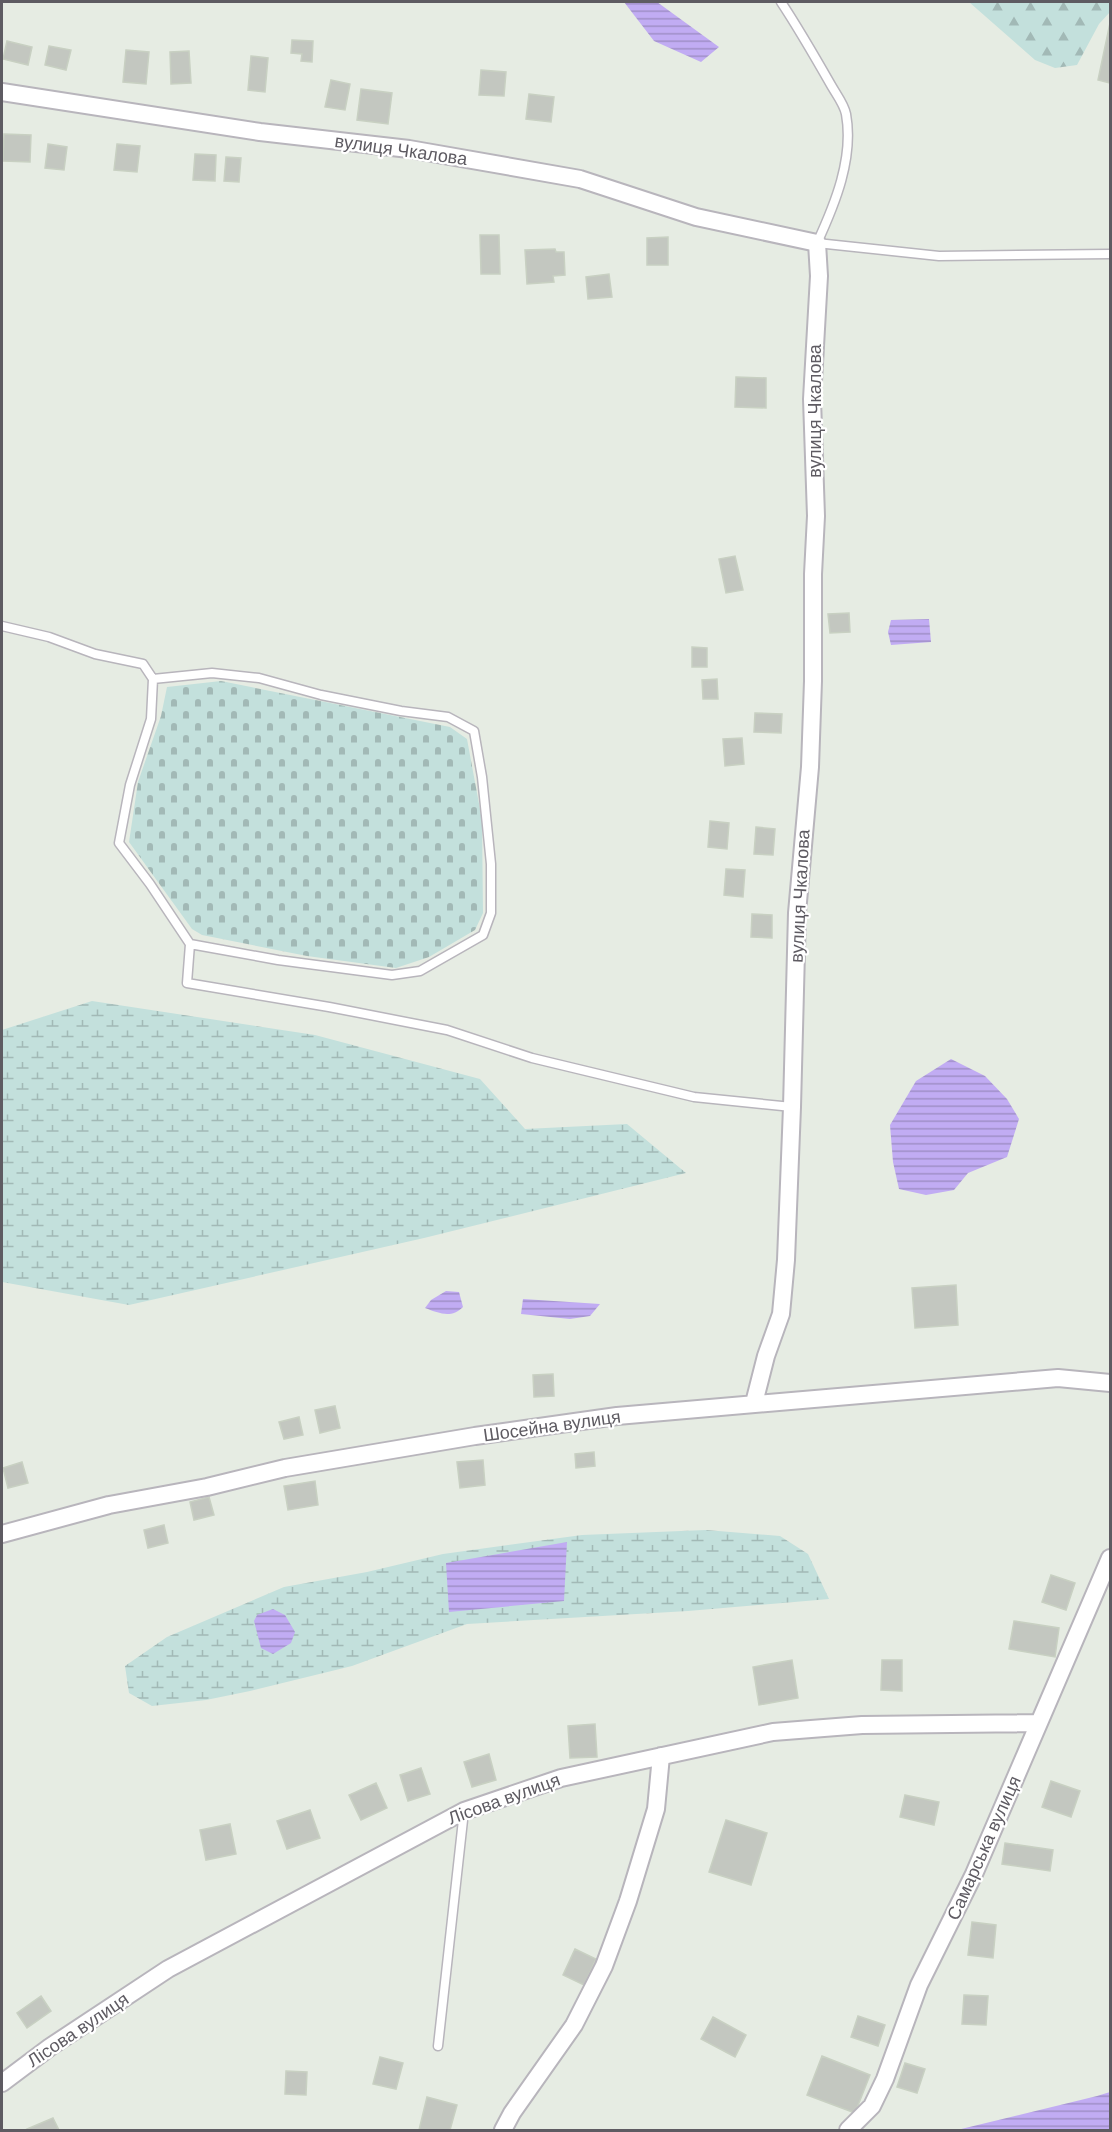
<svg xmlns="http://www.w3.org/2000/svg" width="1112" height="2132" viewBox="0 0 1112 2132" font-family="'DM Sans',sans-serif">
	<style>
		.forest { fill: url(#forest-firs) }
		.wetland { fill: url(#wetland-marsh) }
		.cemetery { fill: url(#cemetery-stones) }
		.water { fill: url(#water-rules) }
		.building { fill: #c3c7c0; stroke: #c8d0c2; stroke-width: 1.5 }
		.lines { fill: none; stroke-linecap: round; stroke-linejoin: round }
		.lane-casing { stroke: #b8b5bc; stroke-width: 11 }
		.street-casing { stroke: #b8b5bc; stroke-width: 20 }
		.lane { stroke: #fff; stroke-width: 8 }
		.street { stroke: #fff; stroke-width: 16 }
		.labels { text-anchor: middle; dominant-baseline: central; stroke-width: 4.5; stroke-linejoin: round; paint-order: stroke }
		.street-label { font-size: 18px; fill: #5e5b62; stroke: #fff }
	</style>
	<defs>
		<pattern id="forest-firs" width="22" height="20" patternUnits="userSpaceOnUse" patternTransform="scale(1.5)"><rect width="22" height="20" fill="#c3e0dc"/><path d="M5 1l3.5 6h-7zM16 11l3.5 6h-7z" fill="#a2b9b6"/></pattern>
		<pattern id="wetland-marsh" width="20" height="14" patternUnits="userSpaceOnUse" patternTransform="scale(1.5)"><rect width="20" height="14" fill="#c3e0dc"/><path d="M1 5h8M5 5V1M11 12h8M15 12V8" fill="none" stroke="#a2b9b6"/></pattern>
		<pattern id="cemetery-stones" width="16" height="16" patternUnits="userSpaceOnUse" patternTransform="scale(1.5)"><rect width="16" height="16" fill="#c3e0dc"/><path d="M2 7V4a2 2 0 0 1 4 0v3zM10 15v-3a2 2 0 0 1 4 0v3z" fill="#a2b9b6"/></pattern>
		<pattern id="water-rules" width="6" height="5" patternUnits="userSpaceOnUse" patternTransform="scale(1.5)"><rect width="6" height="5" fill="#c1acf3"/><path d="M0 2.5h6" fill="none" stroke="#a08fc8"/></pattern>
	</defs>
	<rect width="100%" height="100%" fill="#e6ece3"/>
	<!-- forest -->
	<path class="forest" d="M969 2H1110V12L1099 24 1077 65 1055 68 1035 60Z"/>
	<!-- wetland -->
	<path class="wetland" d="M92 1001 315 1035 480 1079 525 1129 627 1124 686 1173 424 1238 129 1305 2 1282V1030Z
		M706 1530 780 1536 808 1554 829 1599 688 1611 467 1624 352 1666 250 1691 206 1700 152 1706 129 1693 125 1666 167 1637 284 1587 367 1572 443 1554 582 1535Z"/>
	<!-- cemetery -->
	<path class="cemetery" d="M221 681 450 727 467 739 482 820 483 913 475 930 429 957 396 968 307 956 202 935 192 929 129 842 138 782 161 716 167 687Z"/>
	<!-- water -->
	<path class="water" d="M624 2H657L719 47 701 62 654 41Z
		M929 619 931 642 891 645 888 632 891 620Z
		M951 1059 985 1076 1007 1099 1019 1119 1007 1157 968 1173 954 1190 926 1195 899 1189 893 1162 890 1125 916 1081Z
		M446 1291 459 1292 463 1307C451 1319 439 1313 425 1308L431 1300Z
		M523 1299 600 1304 590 1316 570 1319 521 1314Z
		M567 1542 564 1601 449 1612 446 1563Z
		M273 1609 285 1615 295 1632 291 1643 273 1654 261 1648 254 1621 257 1615Z
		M1110 2092V2130H957L1097 2096Z"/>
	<!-- building -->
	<path class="building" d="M1110 23V83L1098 80Z
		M292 40 313 41 312 62 301 61 302 54 291 53Z
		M7 41 32 47 28 65 3 59Z
		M49 46 71 50 66 70 45 65Z
		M126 50 149 52 146 84 123 82Z
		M189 51 191 83 171 84 170 52Z
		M251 56 268 58 265 92 248 90Z
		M481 70 506 72 504 96 479 95Z
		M331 80 350 84 345 110 325 107Z
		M361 89 392 93 388 124 357 120Z
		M529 94 554 97 551 122 526 119Z
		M4 134 31 135 30 162 3 161Z
		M48 144 67 147 64 170 45 168Z
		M117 144 140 146 137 172 114 170Z
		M195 154 216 155 215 181 193 180Z
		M226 157 241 158 239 182 224 181Z
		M480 235H499L500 274H481Z
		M668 237V265H647V238Z
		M555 249 556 252H564L565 275 553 276 554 282 527 284 525 250Z
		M609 274 612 297 588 299 586 277Z
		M736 377 766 378V408L735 407Z
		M735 556 743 590 726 593 719 559Z
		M849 613 850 632 830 633 828 614Z
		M692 647 707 648V667H692Z
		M717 679 718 699H703L702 680Z
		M755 713 782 714 781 733 754 732Z
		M742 738 744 764 725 766 723 739Z
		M710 821 729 823 727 849 708 847Z
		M756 827 775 829 773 855 754 854Z
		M726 869 745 870 743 897 724 895Z
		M752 914 772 915V938L751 937Z
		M956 1285 958 1325 915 1328 912 1288Z
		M553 1374 554 1396 534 1397 533 1375Z
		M335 1406 340 1428 320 1433 315 1410Z
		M299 1417 303 1435 284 1439 279 1422Z
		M594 1452 595 1466 576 1468 575 1454Z
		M483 1460 485 1485 460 1488 457 1462Z
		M22 1462 28 1483 8 1488 3 1468Z
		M315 1481 318 1505 288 1510 284 1486Z
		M209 1497 214 1515 194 1520 190 1502Z
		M164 1525 168 1543 148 1548 144 1530Z
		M1051 1575 1075 1583 1066 1610 1042 1602Z
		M1014 1621 1059 1628 1055 1657 1009 1649Z
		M792 1660 798 1698 759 1705 753 1667Z
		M882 1660H902V1691L881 1690Z
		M595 1724 597 1757 570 1758 568 1726Z
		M489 1754 496 1780 472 1787 464 1762Z
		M421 1768 430 1794 408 1801 400 1775Z
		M1051 1781 1080 1791 1071 1817 1042 1807Z
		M376 1783 387 1808 361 1820 349 1795Z
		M905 1795 939 1802 934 1825 900 1817Z
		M310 1810 320 1838 287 1849 277 1821Z
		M726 1820 767 1833 751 1885 709 1872Z
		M230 1824 236 1854 206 1860 200 1830Z
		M1005 1843 1053 1850 1050 1871 1002 1864Z
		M972 1922 996 1925 993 1958 968 1955Z
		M575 1949 596 1959 584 1985 563 1975Z
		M964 1995 988 1996 986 2025 962 2024Z
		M41 1996 51 2011 27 2028 17 2013Z
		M858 2016 885 2025 878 2046 851 2037Z
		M713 2017 746 2035 735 2057 701 2039Z
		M822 2056 870 2075 855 2113 807 2095Z
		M380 2057 403 2063 396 2089 373 2084Z
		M905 2063 925 2069 917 2093 897 2087Z
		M286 2071 307 2072 306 2095 285 2094Z
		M427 2097 457 2105 450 2130H419Z
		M53 2118 59 2130H28L27 2129Z"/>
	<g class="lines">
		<!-- lane casing -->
		<g class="lane-casing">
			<path id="lane" d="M781 2C799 29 815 57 831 85 836 94 844 104 846 114 854 158 835 204 817 243L939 256 1110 254
				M2 626 49 637 95 654 143 664 153 679 151 719 130 785 119 843 150 884 190 944 187 983 329 1007 447 1030 532 1058 694 1097 792 1107
				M153 679 212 673 259 678 321 695 401 711 448 717 474 731 482 777 491 864V913L483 935 420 971 392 975 278 960 190 944
				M438 2046 464 1811"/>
		</g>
		<!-- street casing -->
		<g class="street-casing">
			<path id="street" d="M2 92 260 132 409 149 580 179 696 217 817 243 819 276 812 399 816 516 813 574V681L810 767 797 913 792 1107 786 1260 781 1314 766 1356 754 1403
				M2 1534 109 1505 207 1487 285 1468 475 1436 617 1416 1058 1378 1110 1383
				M2 2083 50 2047 168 1969 464 1811 561 1778 773 1732 862 1725 1038 1723
				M503 2130 512 2113 574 2025 604 1966 628 1901 656 1809 661 1756
				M848 2130 872 2106 885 2079 919 1985 974 1874 1110 1558"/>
		</g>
		<!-- lane -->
		<use href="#lane" class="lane"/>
		<!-- street -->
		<use href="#street" class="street"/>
	</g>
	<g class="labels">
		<!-- street labels -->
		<g class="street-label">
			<text transform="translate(401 150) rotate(8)">вулиця Чкалова</text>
			<text transform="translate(815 411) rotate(-90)">вулиця Чкалова</text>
			<text transform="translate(800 896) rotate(-87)">вулиця Чкалова</text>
			<text transform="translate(552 1426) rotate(-8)">Шосейна вулиця</text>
			<text transform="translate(504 1799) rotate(-20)">Лісова вулиця</text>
			<text transform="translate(984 1848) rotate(-66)">Самарська вулиця</text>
			<text transform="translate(78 2030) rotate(-34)">Лісова вулиця</text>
		</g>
	</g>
	<!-- border -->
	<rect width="1112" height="2132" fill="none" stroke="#5e5b62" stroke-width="6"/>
</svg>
